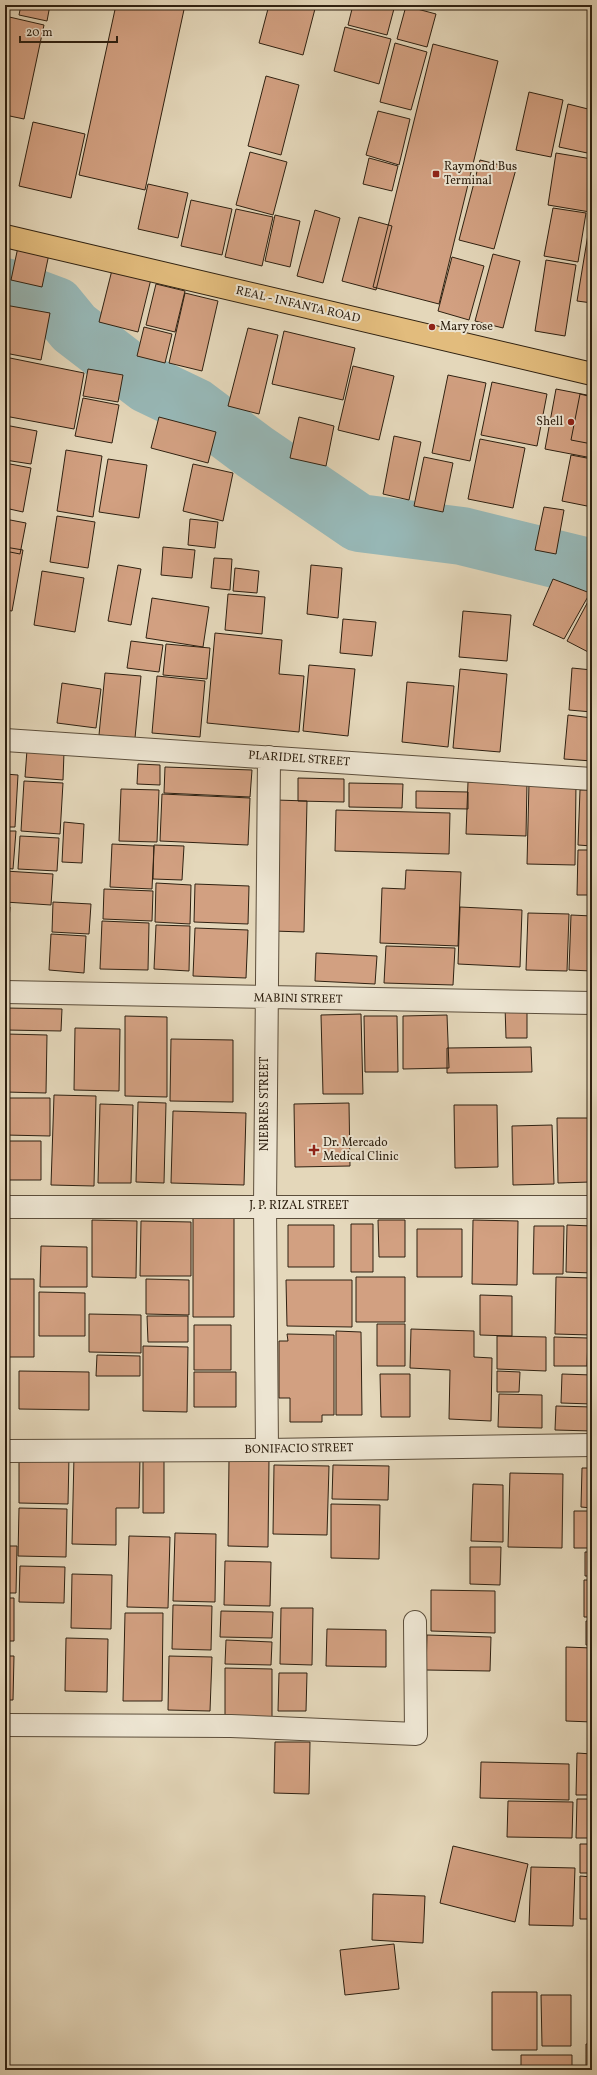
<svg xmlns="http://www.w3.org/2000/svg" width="597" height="2075" viewBox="0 0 597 2075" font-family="Vollkorn,serif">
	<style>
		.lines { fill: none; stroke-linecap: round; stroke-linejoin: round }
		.river { stroke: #97b8b7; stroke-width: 58 }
		.building { fill: #d2a081; stroke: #2f2111 }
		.minor-casing { stroke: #5c4e3b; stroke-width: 24 }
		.tertiary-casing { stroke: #5c4e3b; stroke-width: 24 }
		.primary-casing { stroke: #2f2111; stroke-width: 24 }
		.minor { stroke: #ede5d2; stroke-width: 22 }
		.tertiary { stroke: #ede5d2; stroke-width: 22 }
		.primary { stroke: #e2bc7d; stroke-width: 22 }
		.poi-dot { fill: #8f2418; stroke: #ede5d2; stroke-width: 1.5 }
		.labels { text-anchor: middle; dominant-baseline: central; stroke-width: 4; stroke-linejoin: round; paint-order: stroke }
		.poi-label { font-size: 12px; fill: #2f2111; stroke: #ede5d2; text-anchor: start }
		.street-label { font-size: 12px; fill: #2f2111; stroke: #ede5d2 }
	</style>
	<rect width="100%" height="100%" fill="#e4d7ba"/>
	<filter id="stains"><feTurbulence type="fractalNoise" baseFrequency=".005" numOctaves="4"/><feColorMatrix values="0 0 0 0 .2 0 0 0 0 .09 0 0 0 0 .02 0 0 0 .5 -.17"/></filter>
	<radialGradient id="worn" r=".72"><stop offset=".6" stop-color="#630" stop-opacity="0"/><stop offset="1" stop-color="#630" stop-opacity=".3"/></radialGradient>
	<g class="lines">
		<!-- river -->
		<path class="river" d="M5 287 56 306 74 328 147 384 195 407 255 452 359 523 462 536 592 568"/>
	</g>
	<!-- building -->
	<path class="building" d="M21 5H50L47 21 19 15Z
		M116 5H185L145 190 79 175Z
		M269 5H316L303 55 259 43Z
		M353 5H395L387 35 348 25Z
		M406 6 436 14 427 47 397 39Z
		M5 16 44 25 24 119 5 115Z
		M345 27 391 39 379 84 334 71Z
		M395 43 427 52 411 110 380 102Z
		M433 44 498 61 439 304 373 287Z
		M266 76 299 85 281 155 248 146Z
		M529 92 563 100 551 157 516 150Z
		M568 104 592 110V154L559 147Z
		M378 111 410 119 399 165 366 155Z
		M33 122 85 134 71 198 19 186Z
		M250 152 287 162 273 215 236 205Z
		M556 153 592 159 590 212 548 205Z
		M369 158 398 166 392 191 363 184Z
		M480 160 516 169 494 249 459 240Z
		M148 184 188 193 178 238 138 229Z
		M191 200 232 209 222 255 181 246Z
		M553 208 586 213 578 262 544 256Z
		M236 209 273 217 262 266 225 257Z
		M315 210 340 218 323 283 297 276Z
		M592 210V303L577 301Z
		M275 215 300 221 290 267 265 261Z
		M359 217 392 226 376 290 342 281Z
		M18 247 49 254 42 287 11 280Z
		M493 254 520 261 503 328 475 321Z
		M452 257 484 266 469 320 438 311Z
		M546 260 576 265 565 336 535 331Z
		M112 270 151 279 138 332 99 322Z
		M156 284 185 291 175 332 146 325Z
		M185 293 218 301 202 371 169 363Z
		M5 305 50 313 41 360 5 353Z
		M144 327 172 334 165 363 137 356Z
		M248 328 278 335 259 414 228 406Z
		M284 331 355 348 343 400 272 384Z
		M5 357 84 373 74 429 5 416Z
		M353 366 394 376 379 440 338 430Z
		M88 369 123 375 118 402 83 396Z
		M448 375 486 383 470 461 432 453Z
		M492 382 547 394 537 446 481 435Z
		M556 389 592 396V458L545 449Z
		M580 394 592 397V444L571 440Z
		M83 398 119 405 112 443 75 436Z
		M159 417 216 432 208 463 151 448Z
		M299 417 334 426 326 466 290 458Z
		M5 425 37 431 31 464 5 460Z
		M394 436 421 442 409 500 383 494Z
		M480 439 525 448 513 508 468 499Z
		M66 450 102 456 93 517 57 511Z
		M571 455 592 459V507L562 501Z
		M424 457 453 463 443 512 414 506Z
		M108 459 147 465 139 518 99 512Z
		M5 463 31 468 23 512 5 508Z
		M193 464 233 473 223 521 183 511Z
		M544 507 564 510 556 554 535 550Z
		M57 516 95 522 88 568 50 562Z
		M5 519 26 523 20 554 5 551Z
		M190 519 218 522 215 548 188 545Z
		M5 547 23 550 12 611 5 610Z
		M163 547 195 550 192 578 161 575Z
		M214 558 232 559 230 590 211 588Z
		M118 565 141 569 131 625 108 621Z
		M311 565 342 568 338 618 307 614Z
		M235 568 259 571 257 593 233 591Z
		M42 571 84 578 75 632 34 625Z
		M553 579 590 593 564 639 533 625Z
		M228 594 265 597 262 634 225 630Z
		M592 594V654L567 641Z
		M152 598 209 607 203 647 146 638Z
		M463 611 511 615 507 661 459 657Z
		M343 619 376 622 372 656 340 653Z
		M215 633 282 640 279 674 304 676 299 732 207 723Z
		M131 641 163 645 159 672 127 668Z
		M166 644 210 648 207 679 163 675Z
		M309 665 355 669 348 736 303 731Z
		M572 668 592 670V712L569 710Z
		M460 669 507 674 500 752 453 748Z
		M105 673 141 676 135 738 99 735Z
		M157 676 205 681 200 737 152 733Z
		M407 682 454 686 448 747 402 742Z
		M62 683 101 689 96 728 57 723Z
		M568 715 592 718V761L564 759Z
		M27 750 64 752 63 780 25 777Z
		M138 764 160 765V785L137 784Z
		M165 767 252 770 250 797 164 793Z
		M5 774 18 775 15 827H5Z
		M298 778 344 779V802L298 801Z
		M24 781 63 783 60 834 21 831Z
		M468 782 527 783 526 836 466 834Z
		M349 783 403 784 402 808 349 807Z
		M529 783 576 784 575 865 527 864Z
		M121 789 159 790 157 842 119 841Z
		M580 790H592V846L578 845Z
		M416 791 468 792V809L416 808Z
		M162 794 250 798 248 845 160 841Z
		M276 800 307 801 304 932 273 931Z
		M336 810 450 813 449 854 335 851Z
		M64 822 84 824 82 863 62 862Z
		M5 831H16L13 869 5 868Z
		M20 836 59 838 57 871 18 869Z
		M112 844 154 846 152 889 110 887Z
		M154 845 184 846 182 880 153 879Z
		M578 850H592V895H577Z
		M406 870 461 872 458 946 380 943 382 888 405 889Z
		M5 871 53 874 51 905 5 902Z
		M156 883 191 885 190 924 155 922Z
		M195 884 249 886 248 924 194 922Z
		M104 889 153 891 152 921 103 919Z
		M53 902 91 904 89 934 52 932Z
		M5 907H10L8 932 5 931Z
		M460 907 522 910 520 967 458 964Z
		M528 913 569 914 567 971 526 970Z
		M571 915 592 916V971L569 970Z
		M102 921 149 923 148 970 100 969Z
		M156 925 190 926 189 971 154 969Z
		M195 928 248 930 246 978 193 976Z
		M5 933H7L5 970Z
		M51 934 86 936 84 973 49 970Z
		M386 946 455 948 453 985 384 983Z
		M316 953 377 956 375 984 315 981Z
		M505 1006H527V1038H506Z
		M6 1008 62 1009 61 1031 6 1030Z
		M361 1014 363 1094H323L321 1015Z
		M447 1015 449 1068 403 1069V1016Z
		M125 1016 167 1017V1097L125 1096Z
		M364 1016H397L398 1072H365Z
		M590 1023H592V1187H591Z
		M75 1028 120 1029 119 1091 74 1090Z
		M6 1034 47 1035 46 1093 5 1092Z
		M171 1039 233 1040V1102L170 1101Z
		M531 1047 532 1072 447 1073V1048Z
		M54 1095 96 1096 94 1186 51 1185Z
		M5 1098H50V1136L5 1135Z
		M138 1102 166 1103 164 1183 136 1182Z
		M349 1103 350 1166 295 1167 294 1104Z
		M100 1104 133 1105 131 1183H98Z
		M454 1105H497L498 1167 455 1168Z
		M173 1111 246 1113 244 1185 171 1183Z
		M557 1118H589L590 1182 558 1183Z
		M552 1125 554 1184 513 1185 512 1126Z
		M5 1141H41V1180H5Z
		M193 1217 234 1218V1317H193Z
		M92 1220 137 1221 136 1278 92 1277Z
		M378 1220H405V1257H379Z
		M473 1220 518 1221 517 1285 472 1284Z
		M141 1221 191 1222V1276H140Z
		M351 1224H373V1272H351Z
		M288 1225H334V1267H288Z
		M567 1225 592 1226V1273L566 1272Z
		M534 1226H564L563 1274H533Z
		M417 1229H462V1277H417Z
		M41 1246 87 1247V1287H40Z
		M356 1277H405V1322H356Z
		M556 1277 592 1278 591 1335 555 1334Z
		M5 1279H34V1357H5Z
		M146 1279 189 1280V1315L146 1314Z
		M286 1280H352V1327L287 1326Z
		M39 1292 85 1293V1336H39Z
		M480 1295 512 1296V1336L480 1335Z
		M89 1314 141 1315V1353L89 1352Z
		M147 1316H188V1342H148Z
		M377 1324H405V1366H377Z
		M194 1325H231V1370H194Z
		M411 1329 474 1331V1357L492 1358 491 1421 449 1419 450 1370 410 1368Z
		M336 1331 361 1332 362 1415H336Z
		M287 1334 334 1335V1415H322V1422H290V1398H279V1341H288Z
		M497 1336 546 1337V1371L497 1369Z
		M554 1337 588 1338 587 1366H554Z
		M143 1346 188 1347 187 1412 143 1411Z
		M97 1355 140 1356V1376H96Z
		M19 1371 89 1372V1410L19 1409Z
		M497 1371 520 1372 519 1392H497Z
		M194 1372H236V1407H194Z
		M380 1374H410V1417H381Z
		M562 1374 592 1375V1404L561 1403Z
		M499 1394 542 1395V1428L498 1427Z
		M556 1406 592 1407V1431L555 1430Z
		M19 1456H69L68 1504 19 1503Z
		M74 1456 140 1457 139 1508H116V1545L72 1544Z
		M143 1459 164 1460V1513H143Z
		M229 1459 269 1460 268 1547 228 1546Z
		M274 1465 329 1466 327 1535 273 1534Z
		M333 1465 389 1466 388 1500 332 1499Z
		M582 1468H592V1508L581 1507Z
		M510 1473 563 1474 562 1548 508 1547Z
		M473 1484 503 1485V1542L471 1541Z
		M331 1504 380 1505 379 1559 331 1558Z
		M19 1508 67 1509 66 1557 18 1556Z
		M574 1511H592V1548H574Z
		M175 1533 216 1534 215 1602 173 1601Z
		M129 1536 170 1537 168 1608 127 1607Z
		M5 1546H17L16 1593H5Z
		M470 1547H501L500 1585 470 1584Z
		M585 1552H592V1576H585Z
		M225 1561 271 1562 270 1606 224 1605Z
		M20 1566 65 1567 64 1603 19 1602Z
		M72 1574 112 1575 111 1629 71 1628Z
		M584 1580H592V1617H584Z
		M431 1590 495 1591V1633L431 1631Z
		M5 1598H14V1641H5Z
		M173 1605 212 1606 211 1650 172 1649Z
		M281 1608H313L312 1665 280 1664Z
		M221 1611 273 1612 272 1638 220 1637Z
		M125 1613H163L162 1701H123Z
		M586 1621H592V1645H586Z
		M327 1629 386 1630V1667L326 1666Z
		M427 1635 491 1637 490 1671 426 1670Z
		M66 1638 108 1639 107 1692 65 1691Z
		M226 1640 272 1642 271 1665 225 1664Z
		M566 1647 592 1648V1722L566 1721Z
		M5 1656H14L13 1700H5Z
		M169 1656 212 1657 210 1711 168 1710Z
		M225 1668 272 1669V1717L225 1716Z
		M279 1673H307L306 1711H278Z
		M275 1742H310L309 1794 274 1793Z
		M577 1753 592 1754V1795H576Z
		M481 1762 569 1764V1800L480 1798Z
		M577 1799H592V1838H576Z
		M508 1801 573 1802 572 1838 507 1837Z
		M580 1844H592V1873H580Z
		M453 1846 528 1864 515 1922 440 1903Z
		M531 1867 575 1868 573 1926 529 1925Z
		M580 1876 592 1877V1919H580Z
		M373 1894 425 1896 423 1943 372 1940Z
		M394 1944 399 1989 345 1995 340 1950Z
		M492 1992H537V2050H492Z
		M541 1995H571V2046H542Z
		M586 2044H592V2070H586Z
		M521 2055H572V2070H521Z"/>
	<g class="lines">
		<!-- minor casing -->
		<g class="minor-casing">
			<path id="minor" d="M5 740 592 779
				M5 992 592 1003
				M5 1207H592
				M267 1450 265 1206 269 757
				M5 1725 231 1726 416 1734 415 1622"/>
		</g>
		<!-- tertiary casing -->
		<g class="tertiary-casing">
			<path id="tertiary" d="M5 1451 267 1450 592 1445"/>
		</g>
		<!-- primary casing -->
		<g class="primary-casing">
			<path id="primary" d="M5 236 592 374"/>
		</g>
		<!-- minor -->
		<use href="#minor" class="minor"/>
		<!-- tertiary -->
		<use href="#tertiary" class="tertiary"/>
		<!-- primary -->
		<use href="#primary" class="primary"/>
	</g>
	<!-- markers -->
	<g class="poi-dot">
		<rect x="432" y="170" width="8" height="8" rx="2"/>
		<circle cx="432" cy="327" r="4"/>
		<circle cx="571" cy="422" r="4"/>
		<path d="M312 1144h4v4h4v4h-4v4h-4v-4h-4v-4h4z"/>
	</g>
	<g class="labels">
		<!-- poi labels -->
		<g class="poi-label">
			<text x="444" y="167">Raymond Bus<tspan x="444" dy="14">Terminal</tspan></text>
			<text x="440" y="327">Mary rose</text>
			<text x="563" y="422" text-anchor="end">Shell</text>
			<text x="323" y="1143">Dr. Mercado<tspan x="323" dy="14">Medical Clinic</tspan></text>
		</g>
		<!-- street labels -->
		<g class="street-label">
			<text transform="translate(298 305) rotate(13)">REAL - INFANTA ROAD</text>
			<text transform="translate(299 759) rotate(4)">PLARIDEL STREET</text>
			<text transform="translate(298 999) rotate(1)">MABINI STREET</text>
			<text transform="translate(265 1104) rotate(-90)">NIEBRES STREET</text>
			<text x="299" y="1206">J. P. RIZAL STREET</text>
			<text transform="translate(299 1449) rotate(-1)">BONIFACIO STREET</text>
		</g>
	</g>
	<!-- margin -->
	<rect width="597" height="2075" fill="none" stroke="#e4d7ba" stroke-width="20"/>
	<rect x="6" y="6" width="585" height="2063" fill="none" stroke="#2f2111" stroke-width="2"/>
	<rect x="10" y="10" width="577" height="2055" fill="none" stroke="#2f2111"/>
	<!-- scale -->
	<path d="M20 36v6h97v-6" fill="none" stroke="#2f2111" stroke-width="2"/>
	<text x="26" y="36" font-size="12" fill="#2f2111" stroke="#ede5d2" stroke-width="3" paint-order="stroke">20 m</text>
	<rect width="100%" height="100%" filter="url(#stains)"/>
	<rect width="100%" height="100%" fill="url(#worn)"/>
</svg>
